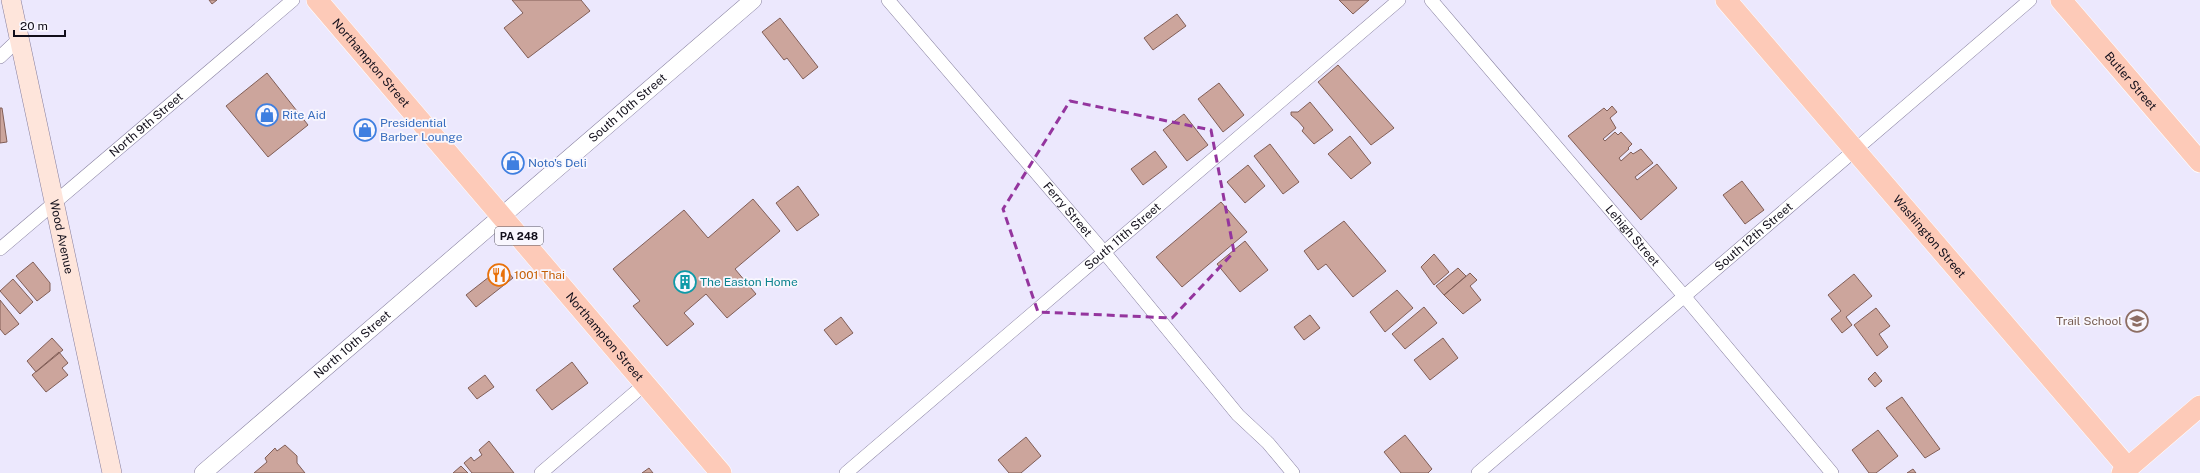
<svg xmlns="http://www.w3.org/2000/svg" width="2200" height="473" viewBox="0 0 2200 473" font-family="'Public Sans',sans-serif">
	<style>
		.building { fill: #cca59c; stroke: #815e57 }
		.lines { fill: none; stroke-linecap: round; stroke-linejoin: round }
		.minor-casing { stroke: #847d9d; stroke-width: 14 }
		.tertiary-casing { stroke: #847d9d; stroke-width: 18 }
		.secondary-casing { stroke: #847d9d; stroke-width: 20 }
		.primary-casing { stroke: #fff; stroke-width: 22 }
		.minor { stroke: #fff; stroke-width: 13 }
		.tertiary { stroke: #fff; stroke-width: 17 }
		.secondary { stroke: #fee5db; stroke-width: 19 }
		.primary { stroke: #fdcab8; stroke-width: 21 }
		.marked { fill: none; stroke: #94359e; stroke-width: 3; stroke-dasharray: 8 5; stroke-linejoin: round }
		.labels { text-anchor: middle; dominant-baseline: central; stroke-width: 3.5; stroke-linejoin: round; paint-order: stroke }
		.shield { fill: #f9f7fe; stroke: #57545e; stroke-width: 1 }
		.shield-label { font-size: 11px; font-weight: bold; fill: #110e1a }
		.street-label { font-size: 12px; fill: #110e1a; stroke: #f9f7fe }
		.shop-label { font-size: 12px; fill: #366cbe; stroke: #f9f7fe; text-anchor: start }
		.food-label { font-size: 12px; fill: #c56008; stroke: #f9f7fe; text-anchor: start }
		.culture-label { font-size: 12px; fill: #0d838f; stroke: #f9f7fe; text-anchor: start }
		.education-label { font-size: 12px; fill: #785e54; stroke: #f9f7fe; text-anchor: end }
	</style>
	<rect width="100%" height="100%" fill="#ece8fd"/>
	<!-- building -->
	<path class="building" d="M209 0H217L212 4Z
		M512 0H581L590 11 528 58 504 28 523 13Z
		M1339 0H1369L1353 14Z
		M1177 14 1186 26 1153 50 1144 38Z
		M780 18 818 67 803 79 787 58 784 60 762 32Z
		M1338 65 1394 128 1371 145 1318 82Z
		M267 73 308 125 268 157 226 106Z
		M1219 83 1244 115 1223 132 1198 99Z
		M1310 102 1333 130 1314 144 1302 131 1304 128 1298 121 1291 115V112H1298Z
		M1612 106 1617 112 1610 118 1616 128 1603 139 1605 141 1615 132 1618 135 1621 132 1632 144 1628 148 1629 149 1619 158 1621 161 1631 152 1633 154 1641 149 1653 163 1635 177 1637 180 1657 164 1677 188 1641 220 1568 136 1604 108 1607 111Z
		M0 108H2L7 142 0 143Z
		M1184 114 1208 145 1187 161 1163 130Z
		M1350 136 1371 163 1351 179 1328 154Z
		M1270 144 1299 182 1283 194 1254 156Z
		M1155 151 1167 167 1143 185 1131 169Z
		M1248 165 1265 186 1245 203 1227 182Z
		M1742 181 1764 210 1745 224 1723 195Z
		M798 186 819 215 797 231 776 203Z
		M753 199 780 231 735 269 756 294 727 318 706 294 684 313 694 324 667 346 633 306 640 301 613 269 684 210 708 238Z
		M1221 202 1247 232 1182 287 1156 257Z
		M1344 221 1386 271 1353 297 1326 264 1318 270 1304 251Z
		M1245 241 1268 270 1240 292 1217 264Z
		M1434 254 1449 272 1434 285 1421 267Z
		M33 262 50 283V291L37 301 16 276Z
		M503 266 513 278 476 307 466 295Z
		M1458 268 1466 276 1444 295 1436 286Z
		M1470 273 1477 280 1470 286 1481 300 1463 314 1444 295Z
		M1854 274 1872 296 1846 317 1852 325 1842 333 1831 319 1841 311 1828 295Z
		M13 279 33 302 20 314 0 291Z
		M1397 290 1413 308 1385 332 1370 312Z
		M0 300 19 324 5 335 0 329Z
		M1424 307 1437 323 1405 349 1392 334Z
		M1876 308 1890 326 1879 334 1888 347 1877 356 1854 325Z
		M1310 315 1320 328 1304 340 1294 327Z
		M841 317 853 333 836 345 824 330Z
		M52 338 63 350 36 372 27 361Z
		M1443 338 1458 358 1430 380 1414 360Z
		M59 352 68 363 62 368 68 375 46 392 32 375Z
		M572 362 588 383 552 410 536 390Z
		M1875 372 1882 381 1875 387 1868 379Z
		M485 375 494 387 477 399 468 388Z
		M1902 397 1940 449 1925 458 1886 408Z
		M1878 430 1898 456 1876 473H1869L1852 450Z
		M1405 435 1432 469 1428 473H1401L1384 452Z
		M1026 437 1041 456 1021 473H1009L998 460Z
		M489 441 514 473H472L464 463 471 457 474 461 482 455 479 450Z
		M285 445 297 456V463L305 473H254L267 462 265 458 275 448 277 451Z
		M461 466 468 473H453Z
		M649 468 653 473H642Z
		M1913 469 1916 473H1907Z"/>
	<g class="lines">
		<!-- minor casing -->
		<g class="minor-casing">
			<g id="minor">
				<path id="s1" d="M888 0 1104 252 1238 415 1268 443 1293 473"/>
				<path id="s2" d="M1431 0 1684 296 1832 473"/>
				<path d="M0 57 19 39"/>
				<path id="s3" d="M0 249 293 0"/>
				<path d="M541 473 645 384"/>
				<path id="s4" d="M846 473 1399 0"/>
				<path id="s5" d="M1478 473 2030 0"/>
			</g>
		</g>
		<!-- tertiary casing -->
		<g class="tertiary-casing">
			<g id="tertiary">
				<path id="s6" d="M203 473 753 0"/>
			</g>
		</g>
		<!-- secondary casing -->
		<g class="secondary-casing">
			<g id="secondary">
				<path id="s7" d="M11 0 112 473"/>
			</g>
		</g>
		<!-- primary casing -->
		<g class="primary-casing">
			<g id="primary">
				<path id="s8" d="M317 0 721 473"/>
				<path id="s9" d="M1726 0 2128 468"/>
				<path id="s10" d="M2061 0 2200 162"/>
				<path d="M2122 473 2200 406"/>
			</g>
		</g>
		<!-- minor -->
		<use href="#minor" class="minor"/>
		<!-- tertiary -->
		<use href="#tertiary" class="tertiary"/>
		<!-- secondary -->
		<use href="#secondary" class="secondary"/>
		<!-- primary -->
		<use href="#primary" class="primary"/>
	</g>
	<!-- marked area -->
	<path class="marked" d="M1070 101 1211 130 1234 252 1172 318 1038 312 1003 209Z"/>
	<!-- icons -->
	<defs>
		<g id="shop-ring" transform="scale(1.15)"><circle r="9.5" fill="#f9f7fe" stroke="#3f7fe0" stroke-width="1.5"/><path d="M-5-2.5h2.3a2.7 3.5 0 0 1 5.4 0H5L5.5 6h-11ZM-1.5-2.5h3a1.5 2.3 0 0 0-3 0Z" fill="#3f7fe0"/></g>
		<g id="restaurant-ring" transform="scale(1.15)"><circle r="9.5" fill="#f9f7fe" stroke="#e8710a" stroke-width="1.5"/><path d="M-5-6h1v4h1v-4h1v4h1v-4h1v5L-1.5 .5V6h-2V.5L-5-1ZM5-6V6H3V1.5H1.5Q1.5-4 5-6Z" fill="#e8710a"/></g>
		<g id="building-ring" transform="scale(1.15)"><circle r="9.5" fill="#f9f7fe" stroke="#0f9aa8" stroke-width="1.5"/><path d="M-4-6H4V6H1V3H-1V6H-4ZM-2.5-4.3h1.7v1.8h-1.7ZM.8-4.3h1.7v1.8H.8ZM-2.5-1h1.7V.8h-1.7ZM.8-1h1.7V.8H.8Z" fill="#0f9aa8"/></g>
		<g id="school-ring" transform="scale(1.15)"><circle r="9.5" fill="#f9f7fe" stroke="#8d6e63" stroke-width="1.5"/><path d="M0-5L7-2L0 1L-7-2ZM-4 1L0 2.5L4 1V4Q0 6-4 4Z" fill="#8d6e63"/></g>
	</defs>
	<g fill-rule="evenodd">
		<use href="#shop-ring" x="267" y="115"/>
		<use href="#shop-ring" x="365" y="130"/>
		<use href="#shop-ring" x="513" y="163"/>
		<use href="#restaurant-ring" x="499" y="275"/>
		<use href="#building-ring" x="685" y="282"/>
		<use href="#school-ring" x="2137" y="321"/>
	</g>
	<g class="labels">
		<!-- shield labels -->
		<rect class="shield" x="495" y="227" width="48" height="18" rx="3"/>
		<g class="shield-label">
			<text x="519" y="236">PA 248</text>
		</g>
		<!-- street labels -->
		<g class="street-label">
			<text stroke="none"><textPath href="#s8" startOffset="83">Northampton Street</textPath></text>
			<text stroke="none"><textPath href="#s10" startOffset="107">Butler Street</textPath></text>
			<text stroke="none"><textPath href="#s6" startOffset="560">South 10th Street</textPath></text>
			<text stroke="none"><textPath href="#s3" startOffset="192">North 9th Street</textPath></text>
			<text stroke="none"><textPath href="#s1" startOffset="276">Ferry Street</textPath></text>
			<text stroke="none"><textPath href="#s4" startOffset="364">South 11th Street</textPath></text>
			<text stroke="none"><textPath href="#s2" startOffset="310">Lehigh Street</textPath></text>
			<text stroke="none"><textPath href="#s5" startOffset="363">South 12th Street</textPath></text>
			<text stroke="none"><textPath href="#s9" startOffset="312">Washington Street</textPath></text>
			<text stroke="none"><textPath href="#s7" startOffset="242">Wood Avenue</textPath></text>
			<text stroke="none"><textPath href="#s8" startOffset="443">Northampton Street</textPath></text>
			<text stroke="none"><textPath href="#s6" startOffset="197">North 10th Street</textPath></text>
		</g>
		<!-- shop labels -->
		<g class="shop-label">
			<text x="282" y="115">Rite Aid</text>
			<text x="380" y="123">Presidential<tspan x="380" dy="14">Barber Lounge</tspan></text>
			<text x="528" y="163">Noto's Deli</text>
		</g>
		<!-- food labels -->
		<g class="food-label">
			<text x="514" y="275">1001 Thai</text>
		</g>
		<!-- culture labels -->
		<g class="culture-label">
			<text x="700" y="282">The Easton Home</text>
		</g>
		<!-- education labels -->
		<g class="education-label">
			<text x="2122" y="321">Trail School</text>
		</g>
	</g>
	<!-- scale -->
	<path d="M14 30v6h51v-6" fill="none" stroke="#110e1a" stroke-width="2"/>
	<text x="20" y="30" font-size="12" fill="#110e1a" stroke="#f9f7fe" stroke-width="3" paint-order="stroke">20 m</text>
</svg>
